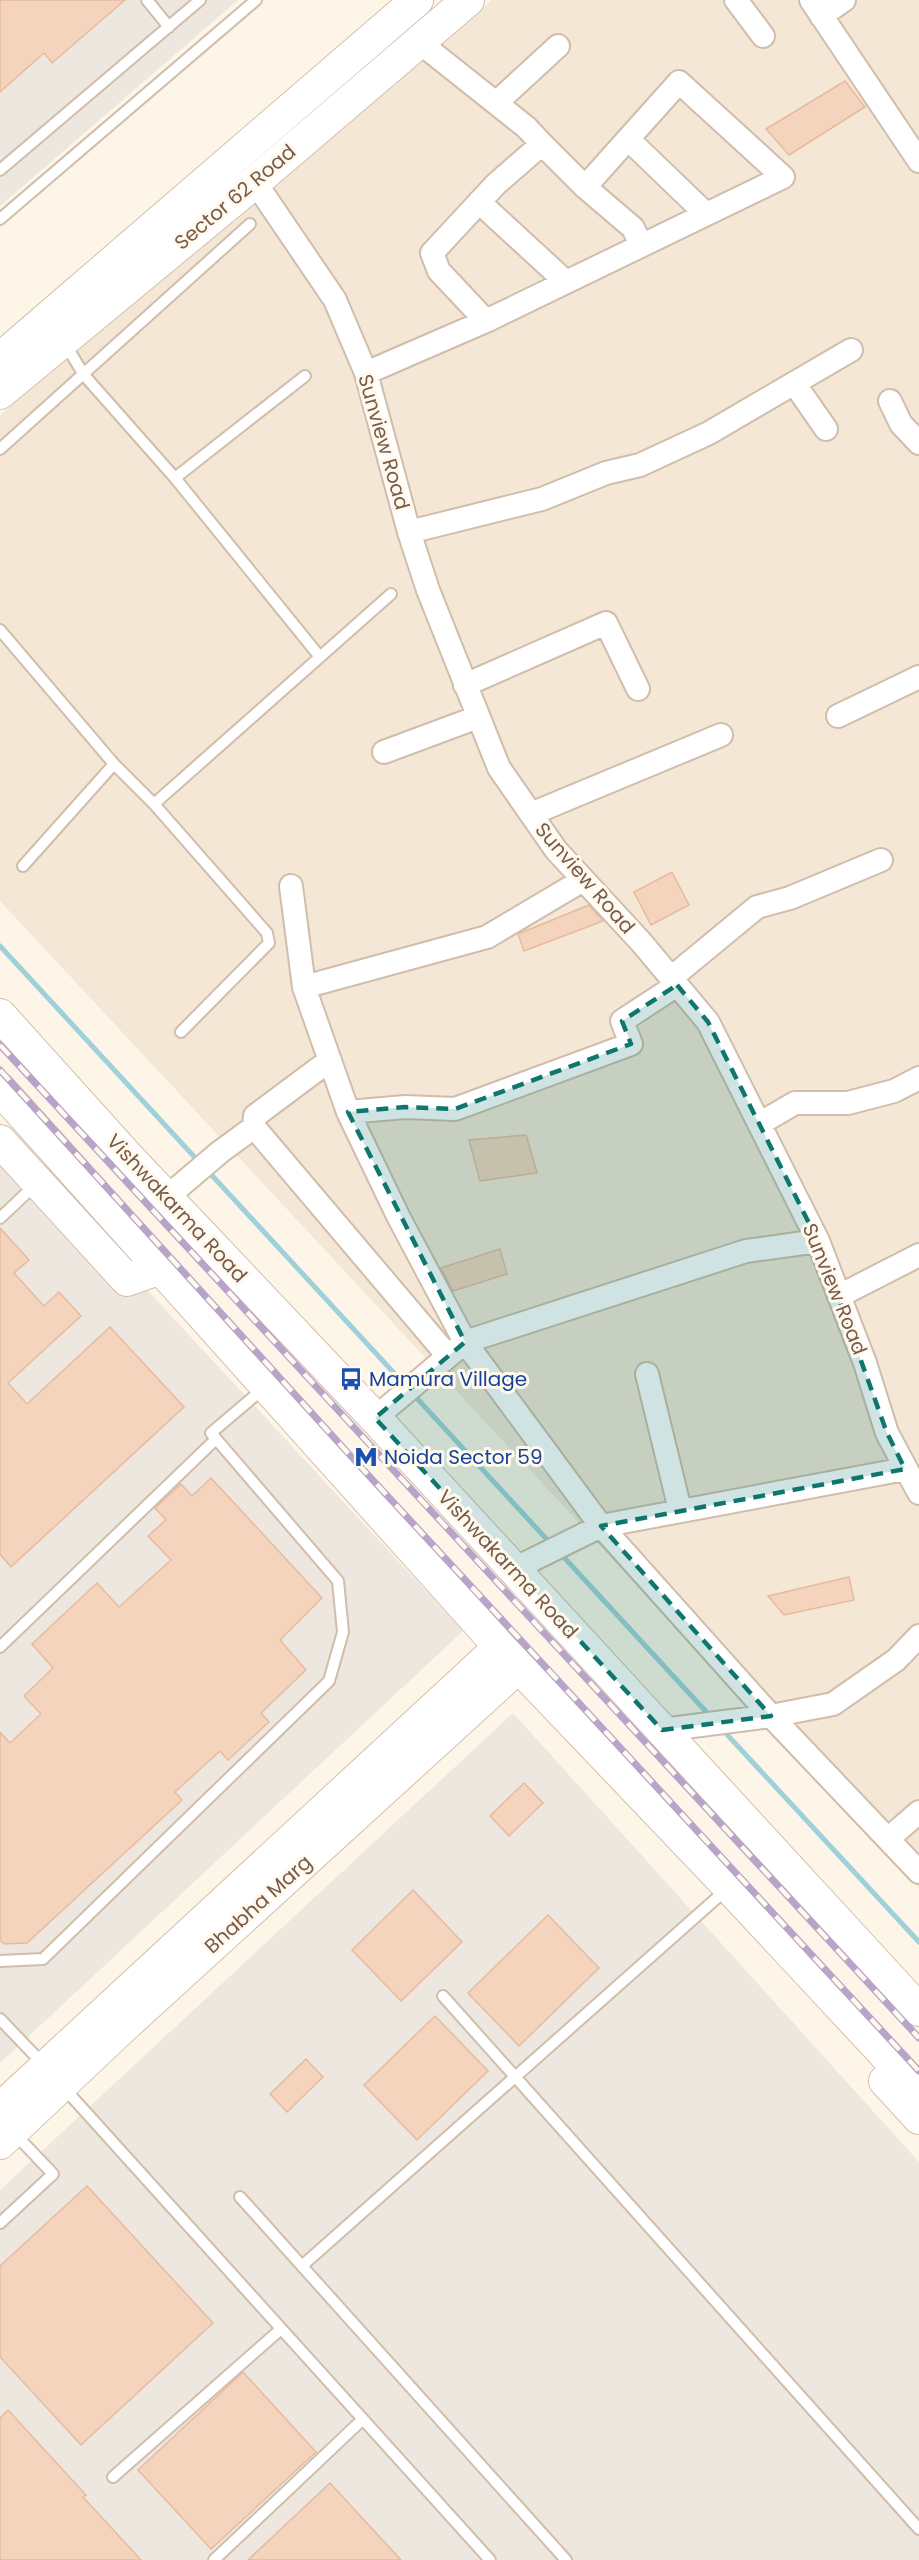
<svg xmlns="http://www.w3.org/2000/svg" width="919" height="2560" viewBox="0 0 919 2560" font-family="Poppins,sans-serif">
	<style>
		.residential { fill: #f5e7d5 }
		.industrial { fill: #ede7e0 }
		.lines { fill: none; stroke-linecap: round; stroke-linejoin: round }
		.stream { stroke: #a0d0da; stroke-width: 5 }
		.building { fill: #f4d4bd; stroke: #e7ba9d; stroke-width: 1.5 }
		.lane-casing { stroke: #d0bdac; stroke-width: 14 }
		.street-casing { stroke: #d0bdac; stroke-width: 26 }
		.secondary-casing { stroke: #d5bfac; stroke-width: 34 }
		.lane { stroke: #fff; stroke-width: 10 }
		.street { stroke: #fff; stroke-width: 22 }
		.secondary { stroke: #fff; stroke-width: 32 }
		.rail-casing { stroke: #b8a4c8; stroke-width: 7 }
		.rail { stroke: #fff9ee; stroke-width: 4.5; stroke-dasharray: 14; stroke-linecap: butt }
		.marked { fill: #0f766e; fill-opacity: 0.2; stroke: #0f766e; stroke-width: 4.5; stroke-dasharray: 12 8; stroke-linejoin: round }
		.labels { text-anchor: middle; dominant-baseline: central; stroke-width: 6; stroke-linejoin: round; paint-order: stroke }
		.street-label { font-size: 20px; fill: #785b4a; stroke: #fff9ee }
		.transit-label { font-size: 20px; fill: #164399; stroke: #fff9ee; text-anchor: start }
	</style>
	<rect width="100%" height="100%" fill="#fdf5e7"/>
	<!-- residential -->
	<path class="residential" d="M492 0H919V1888L0 901V415Z"/>
	<!-- industrial -->
	<path class="industrial" d="M0 0H238L0 206Z
		M0 1131 463 1631 0 2063Z
		M513 1713 919 2162V2560H0V2190Z"/>
	<g class="lines">
		<!-- stream -->
		<path class="stream" d="M0 946 200 1163
			M207 1170 406 1386
			M412 1393 552 1545
			M559 1552 711 1717
			M721 1728 919 1942"/>
	</g>
	<!-- building -->
	<path class="building" d="M0 0H125L52 63 44 53 0 92Z
		M845 81 865 107 789 155 766 129Z
		M672 872 689 905 651 925 634 892Z
		M589 905 603 921 524 951 518 934Z
		M526 1135 537 1173 480 1181 469 1140Z
		M0 1228 29 1260 14 1273 44 1306 59 1292 81 1316 8 1383 27 1404 110 1327 184 1407 11 1567 0 1554Z
		M500 1249 507 1274 453 1291 441 1268Z
		M211 1478 322 1598 280 1640 306 1670 261 1713 269 1722 228 1760 220 1751 175 1792 182 1800 27 1943 4 1944 0 1940V1732L10 1743 41 1714 24 1696 53 1668 32 1644 97 1583 119 1607 171 1560 148 1536 166 1520 155 1508 181 1484 192 1496Z
		M849 1577 854 1600 784 1615 768 1596Z
		M524 1783 543 1803 509 1836 490 1816Z
		M413 1890 462 1942 401 2001 352 1950Z
		M548 1915 599 1968 519 2046 468 1993Z
		M435 2016 488 2071 417 2140 364 2085Z
		M306 2059 323 2077 287 2112 270 2094Z
		M87 2186 213 2323 81 2445 0 2357V2266Z
		M243 2372 316 2452 211 2549 138 2470Z
		M8 2410 86 2495 83 2497 141 2560H0V2418Z
		M330 2483 401 2560H248Z"/>
	<g class="lines">
		<!-- lane casing -->
		<g class="lane-casing">
			<path id="lane" d="M147 0 169 27
				M0 170 200 0
				M0 219 256 0
				M64 342 84 375 175 478 320 657
				M0 449 250 224
				M175 478 305 376
				M0 630 114 764 154 804 267 933 269 943 181 1032
				M154 804 391 594
				M23 866 114 764
				M0 1218 35 1185
				M0 1647 216 1439
				M0 1961 43 1959 329 1681 343 1632 338 1581 211 1433 264 1388
				M443 1996 919 2529
				M0 2019 44 2065
				M64 2088 490 2560
				M240 2197 566 2560
				M0 2223 53 2174 14 2133
				M303 2265 727 1889
				M113 2477 281 2329
				M214 2560 363 2419"/>
		</g>
		<!-- street casing -->
		<g class="street-casing">
			<path id="street" d="M736 0 763 36
				M811 0 919 161
				M821 16 844 0
				M419 42 526 127 542 144 496 184 432 253 439 271 486 321
				M496 103 558 46
				M628 139 706 214
				M542 144 585 187 633 228 641 245
				M255 182 335 300 366 373 409 532 428 590 499 768 556 850 641 942 708 1022 818 1241 865 1363 887 1433 919 1493
				M479 202 566 282
				M366 373 486 321 783 177 679 82 585 187
				M794 383 826 429
				M890 401 901 424 919 443
				M409 532 542 499 606 473 640 465 709 433 851 350
				M465 685 606 623 638 689
				M838 716 919 677
				M384 752 478 717
				M531 814 721 735
				M291 886 304 987 348 1112 398 1216 465 1342 601 1526 771 1716 919 1872
				M671 978 757 907 790 898 881 860
				M304 987 487 937 583 880
				M348 1112 405 1107 455 1109 631 1044 622 1021 677 985
				M759 1124 795 1103H848L894 1091 919 1078
				M254 1127 255 1116 330 1060
				M167 1197 220 1152 254 1127 448 1356
				M839 1296 919 1255
				M647 1374 680 1510
				M375 1418 465 1342 746 1251 818 1241
				M512 1570 601 1526 905 1469
				M662 1730 771 1716 833 1704 896 1660 919 1636
				M888 1839 919 1812"/>
		</g>
		<!-- secondary casing -->
		<g class="secondary-casing">
			<path id="secondary" d="M0 359 417 0
				M0 393 255 182 468 0
				M0 1015 127 1156 375 1418 919 2010
				M0 1089 500 1647 729 1887 919 2091
				M0 1141 127 1280 161 1268
				M885 2081 919 2118
				M0 2109 500 1647
				M0 2143 122 2028 518 1667"/>
		</g>
		<!-- lane -->
		<use href="#lane" class="lane"/>
		<!-- street -->
		<use href="#street" class="street"/>
		<!-- secondary -->
		<use href="#secondary" class="secondary"/>
		<!-- rail casing -->
		<g class="rail-casing">
			<path id="rail" d="M0 1045 919 2038
				M0 1070 358 1464 919 2071"/>
		</g>
		<!-- rail -->
		<use href="#rail" class="rail"/>
	</g>
	<!-- marked area -->
	<path class="marked" d="M677 985 708 1022 818 1241 887 1433 905 1469 601 1526 771 1716 662 1730 375 1418 465 1342 348 1112 405 1107 455 1109 631 1044 622 1021Z"/>
	<!-- icons -->
	<defs>
		<g id="bus-bare" transform="scale(1.8)"><path d="M-5-6H5V4H4V6H2V4H-2V6H-4V4H-5ZM-3.5-4V0h7V-4ZM-3.5 1.2v1.5H-2V1.2ZM2 1.2v1.5H3.5V1.2Z" fill="#1a4fb4" stroke="#fff9ee" stroke-width="2.5" paint-order="stroke"/></g>
		<g id="metro-bare" transform="scale(1.8)"><path d="M-5.5 5V-5H-3L0 0L3-5H5.5V5H3V-.5L0 4L-3-.5V5Z" fill="#1a4fb4" stroke="#fff9ee" stroke-width="2.5" paint-order="stroke"/></g>
	</defs>
	<g fill-rule="evenodd">
		<use href="#bus-bare" x="351" y="1379"/>
		<use href="#metro-bare" x="366" y="1457"/>
	</g>
	<g class="labels">
		<!-- street labels -->
		<g class="street-label">
			<text transform="translate(235 197) rotate(-40)">Sector 62 Road</text>
			<text transform="translate(384 442) rotate(74)">Sunview Road</text>
			<text transform="translate(585 878) rotate(49)">Sunview Road</text>
			<text transform="translate(177 1208) rotate(47)">Vishwakarma Road</text>
			<text transform="translate(835 1289) rotate(68)">Sunview Road</text>
			<text transform="translate(508 1564) rotate(47)">Vishwakarma Road</text>
			<text transform="translate(258 1904) rotate(-42)">Bhabha Marg</text>
		</g>
		<!-- transit labels -->
		<g class="transit-label">
			<text x="369" y="1379">Mamura Village</text>
			<text x="384" y="1457">Noida Sector 59</text>
		</g>
	</g>
</svg>
